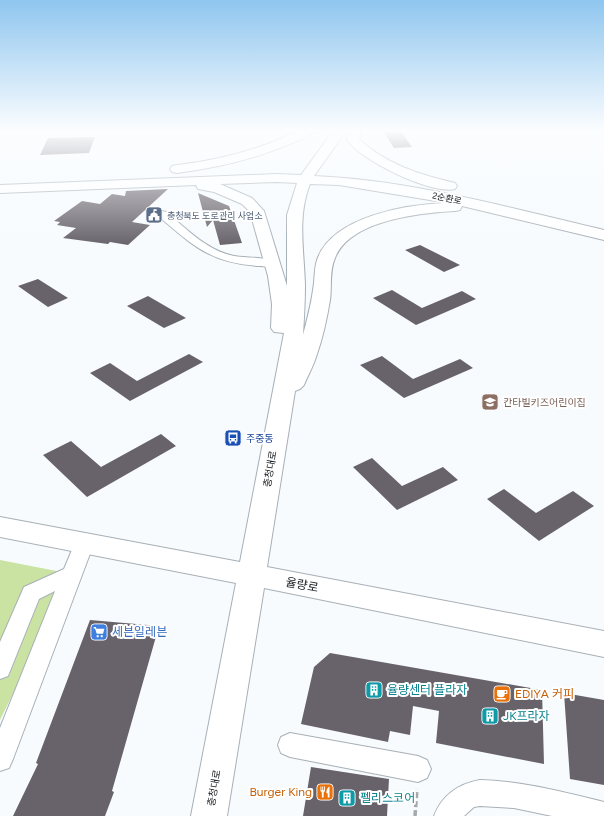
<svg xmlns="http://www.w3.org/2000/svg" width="604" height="816" viewBox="0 0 604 816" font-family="Figtree,'Noto Sans KR',sans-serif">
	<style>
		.green { fill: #cae3a2 }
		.building { fill: #68636b }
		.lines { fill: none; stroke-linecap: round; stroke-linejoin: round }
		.street-casing { stroke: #a7b0b7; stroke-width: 2 }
		.secondary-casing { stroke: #a7b0b7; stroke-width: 2 }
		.path { stroke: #a6a9ac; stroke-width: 3.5; stroke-dasharray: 6 3; stroke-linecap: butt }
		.street { fill: #fff; fill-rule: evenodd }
		.secondary { fill: #fff; fill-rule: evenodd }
		.labels { text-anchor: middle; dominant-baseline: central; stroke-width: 4; stroke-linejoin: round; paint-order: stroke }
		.far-street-label { font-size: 9px; fill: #202326; stroke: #fff }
		.far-service-label { font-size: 9px; fill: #4e5e75; stroke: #fff; text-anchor: start }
		.education-label { font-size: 10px; fill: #785e54; stroke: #fff; text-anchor: start }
		.transit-label { font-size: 10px; fill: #164399; stroke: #fff; text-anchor: start }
		.street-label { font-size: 10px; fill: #202326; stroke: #fff }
		.near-street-label { font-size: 12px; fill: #202326; stroke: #fff }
		.near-shop-label { font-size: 12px; fill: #366cbe; stroke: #fff; text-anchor: start }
		.near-culture-label { font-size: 12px; fill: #0d838f; stroke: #fff; text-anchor: start }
		.near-food-label { font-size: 12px; fill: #c56008; stroke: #fff; text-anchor: start }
	</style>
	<rect width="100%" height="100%" fill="#f7fbfe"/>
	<!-- green -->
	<path class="green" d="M0 560 72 574 0 720Z"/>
	<!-- building -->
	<path class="building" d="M383 131H401L412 147 394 148Z
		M95 137 89 153 40 155 48 138Z
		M168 189 132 222 150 225 128 245 110 242 108 244 63 238 76 228 57 225 60 222 54 221 82 201 100 204 112 194 125 196 126 191Z
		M198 193 229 206 242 243 220 245 213 220 207 227Z
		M420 245 460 265 444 272 405 250Z
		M38 279 68 298 48 307 18 286Z
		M392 290 422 308 462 291 476 299 416 325 373 298Z
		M148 296 186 318 164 328 127 306Z
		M189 354 203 362 130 401 90 373 110 363 137 381Z
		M382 356 413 379 460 359 473 368 404 398 360 365Z
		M161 434 176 446 87 497 43 455 71 441 101 467Z
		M372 458 402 486 443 467 458 480 397 510 353 467Z
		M504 489 536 513 573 491 594 506 539 541 487 499Z
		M90 620 159 626 112 791 114 792 105 816H13L38 764 36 763Z
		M330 653 542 690 544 764 436 743 439 711 413 706 410 735 390 731 388 742 301 724 314 667Z
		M564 693 604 700V785L570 779Z
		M311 767 389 779 387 816H303Z"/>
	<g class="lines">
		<!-- street casing -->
		<g class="street-casing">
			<path id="street" d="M162 211 166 212C186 228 207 251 234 256 243 258 275 257 279 263 275 269 265 266 259 266 210 263 194 246 158 216L157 214Z
				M84 536 91 538 94 543 13 759 9 768 0 771V728L55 591 39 599 8 676 0 679V642L24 587 64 569 77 538Z
				M290 733 418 756 427 760 431 769 427 778 418 782 290 757 281 753 278 745 281 737Z
				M480 780C522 781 563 792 604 802V816H552L514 808 480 806 474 807 464 816H434C442 795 458 784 480 780Z"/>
		</g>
		<!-- secondary casing -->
		<g class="secondary-casing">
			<path id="secondary" d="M298 131H314C309 137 299 140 292 143 255 159 217 168 177 173L172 172 170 169 172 166 177 165C219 160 259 150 298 131Z
				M333 131H346L314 176C412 180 509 208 604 230V240L462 206 460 210 455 211C420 213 350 220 335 258 329 271 332 287 330 300 327 318 323 337 317 354 314 365 308 375 304 385L300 389 295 391 267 567 604 631V657L264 588 227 816H191L236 583 0 537V517L240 562 284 333 274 332 271 328 272 304 268 276 250 212 242 204 214 192 198 189 196 185 0 193V185L277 174 301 175ZM277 182 297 183 287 215V286L264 211 252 198 220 184ZM310 184 339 185 448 203C408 204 332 216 317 260 314 269 315 280 313 290 311 305 307 320 303 335 304 318 305 302 305 285 304 250 297 217 310 184Z
				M349 131H361L359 139C385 164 421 175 455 183L457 186 455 189C432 195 360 160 347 140Z"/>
		</g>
		<!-- path -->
		<path class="path" d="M415 816 417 789"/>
		<!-- street -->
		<use href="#street" class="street"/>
		<!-- secondary -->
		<use href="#secondary" class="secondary"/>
	</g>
	<!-- sky -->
	<linearGradient id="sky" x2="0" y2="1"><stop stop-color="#8fc6ef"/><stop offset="0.53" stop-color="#fbfdff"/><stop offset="1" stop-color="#fbfdff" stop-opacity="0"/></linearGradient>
	<rect width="604" height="246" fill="url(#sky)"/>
	<!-- icons -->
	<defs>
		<g id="civic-square" transform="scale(0.9)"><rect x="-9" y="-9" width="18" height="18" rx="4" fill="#5c6f8a" stroke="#fff"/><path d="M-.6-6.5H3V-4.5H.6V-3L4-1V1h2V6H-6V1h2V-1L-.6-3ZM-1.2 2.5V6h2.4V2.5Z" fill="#fff"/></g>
		<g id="school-square" transform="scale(0.9)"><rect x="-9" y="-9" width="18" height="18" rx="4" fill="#8d6e63" stroke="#fff"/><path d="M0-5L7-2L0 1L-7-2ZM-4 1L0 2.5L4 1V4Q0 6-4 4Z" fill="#fff"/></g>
		<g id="bus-square" transform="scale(0.9)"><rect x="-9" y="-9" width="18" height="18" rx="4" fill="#1a4fb4" stroke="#fff"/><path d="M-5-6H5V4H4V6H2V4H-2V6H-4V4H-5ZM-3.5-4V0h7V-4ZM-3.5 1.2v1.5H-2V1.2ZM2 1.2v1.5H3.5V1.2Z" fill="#fff"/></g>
		<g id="supermarket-square" transform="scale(0.9)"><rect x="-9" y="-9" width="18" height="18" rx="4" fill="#3f7fe0" stroke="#fff"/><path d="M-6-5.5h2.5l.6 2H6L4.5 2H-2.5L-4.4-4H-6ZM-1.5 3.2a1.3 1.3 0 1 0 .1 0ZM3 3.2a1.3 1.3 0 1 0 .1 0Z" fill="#fff"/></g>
		<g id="building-square" transform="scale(0.9)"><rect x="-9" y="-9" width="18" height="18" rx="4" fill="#0f9aa8" stroke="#fff"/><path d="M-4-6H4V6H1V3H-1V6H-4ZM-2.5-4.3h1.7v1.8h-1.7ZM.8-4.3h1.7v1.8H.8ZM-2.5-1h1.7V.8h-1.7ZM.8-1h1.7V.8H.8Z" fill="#fff"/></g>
		<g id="cafe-square" transform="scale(0.9)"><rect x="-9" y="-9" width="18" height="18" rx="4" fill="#e8710a" stroke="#fff"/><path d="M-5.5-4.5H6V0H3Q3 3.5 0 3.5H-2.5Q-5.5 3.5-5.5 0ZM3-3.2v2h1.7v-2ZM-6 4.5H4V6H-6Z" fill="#fff"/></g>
		<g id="restaurant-square" transform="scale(0.9)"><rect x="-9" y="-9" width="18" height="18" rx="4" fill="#e8710a" stroke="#fff"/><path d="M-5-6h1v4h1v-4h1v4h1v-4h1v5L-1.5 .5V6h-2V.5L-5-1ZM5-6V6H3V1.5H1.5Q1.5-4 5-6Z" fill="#fff"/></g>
	</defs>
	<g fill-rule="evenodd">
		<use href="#civic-square" x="154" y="215"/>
		<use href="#school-square" x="490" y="402"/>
		<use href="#bus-square" x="233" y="438"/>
		<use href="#supermarket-square" x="99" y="632"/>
		<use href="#building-square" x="374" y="690"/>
		<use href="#cafe-square" x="502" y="694"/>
		<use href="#building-square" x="490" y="716"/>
		<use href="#restaurant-square" x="325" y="792"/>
		<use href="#building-square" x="347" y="798"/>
	</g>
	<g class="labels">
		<!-- far-street labels -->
		<g class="far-street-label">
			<text transform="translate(447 198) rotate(12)">2순환로</text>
		</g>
		<!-- far-service labels -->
		<g class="far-service-label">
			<text x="167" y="215">충청북도 도로관리 사업소</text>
		</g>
		<!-- education labels -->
		<g class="education-label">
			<text x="503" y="402">칸타빌키즈어린이집</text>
		</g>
		<!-- transit labels -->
		<g class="transit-label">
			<text x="246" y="438">주중동</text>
		</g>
		<!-- street labels -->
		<g class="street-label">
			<text transform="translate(270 469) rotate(-80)">충청대로</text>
			<text transform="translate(214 788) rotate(-80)">충청대로</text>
		</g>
		<!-- near-street labels -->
		<g class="near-street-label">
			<text transform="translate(302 585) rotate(11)">율량로</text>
		</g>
		<!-- near-shop labels -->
		<g class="near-shop-label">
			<text x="112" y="632">세븐일레븐</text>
		</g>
		<!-- near-culture labels -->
		<g class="near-culture-label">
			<text x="387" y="690">율량센터 플라자</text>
			<text x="503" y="716">JK프라자</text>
			<text x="360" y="798">펠리스코어</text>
		</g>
		<!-- near-food labels -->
		<g class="near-food-label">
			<text x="515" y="694">EDIYA 커피</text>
			<text x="312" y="792" text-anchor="end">Burger King</text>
		</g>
	</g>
</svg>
